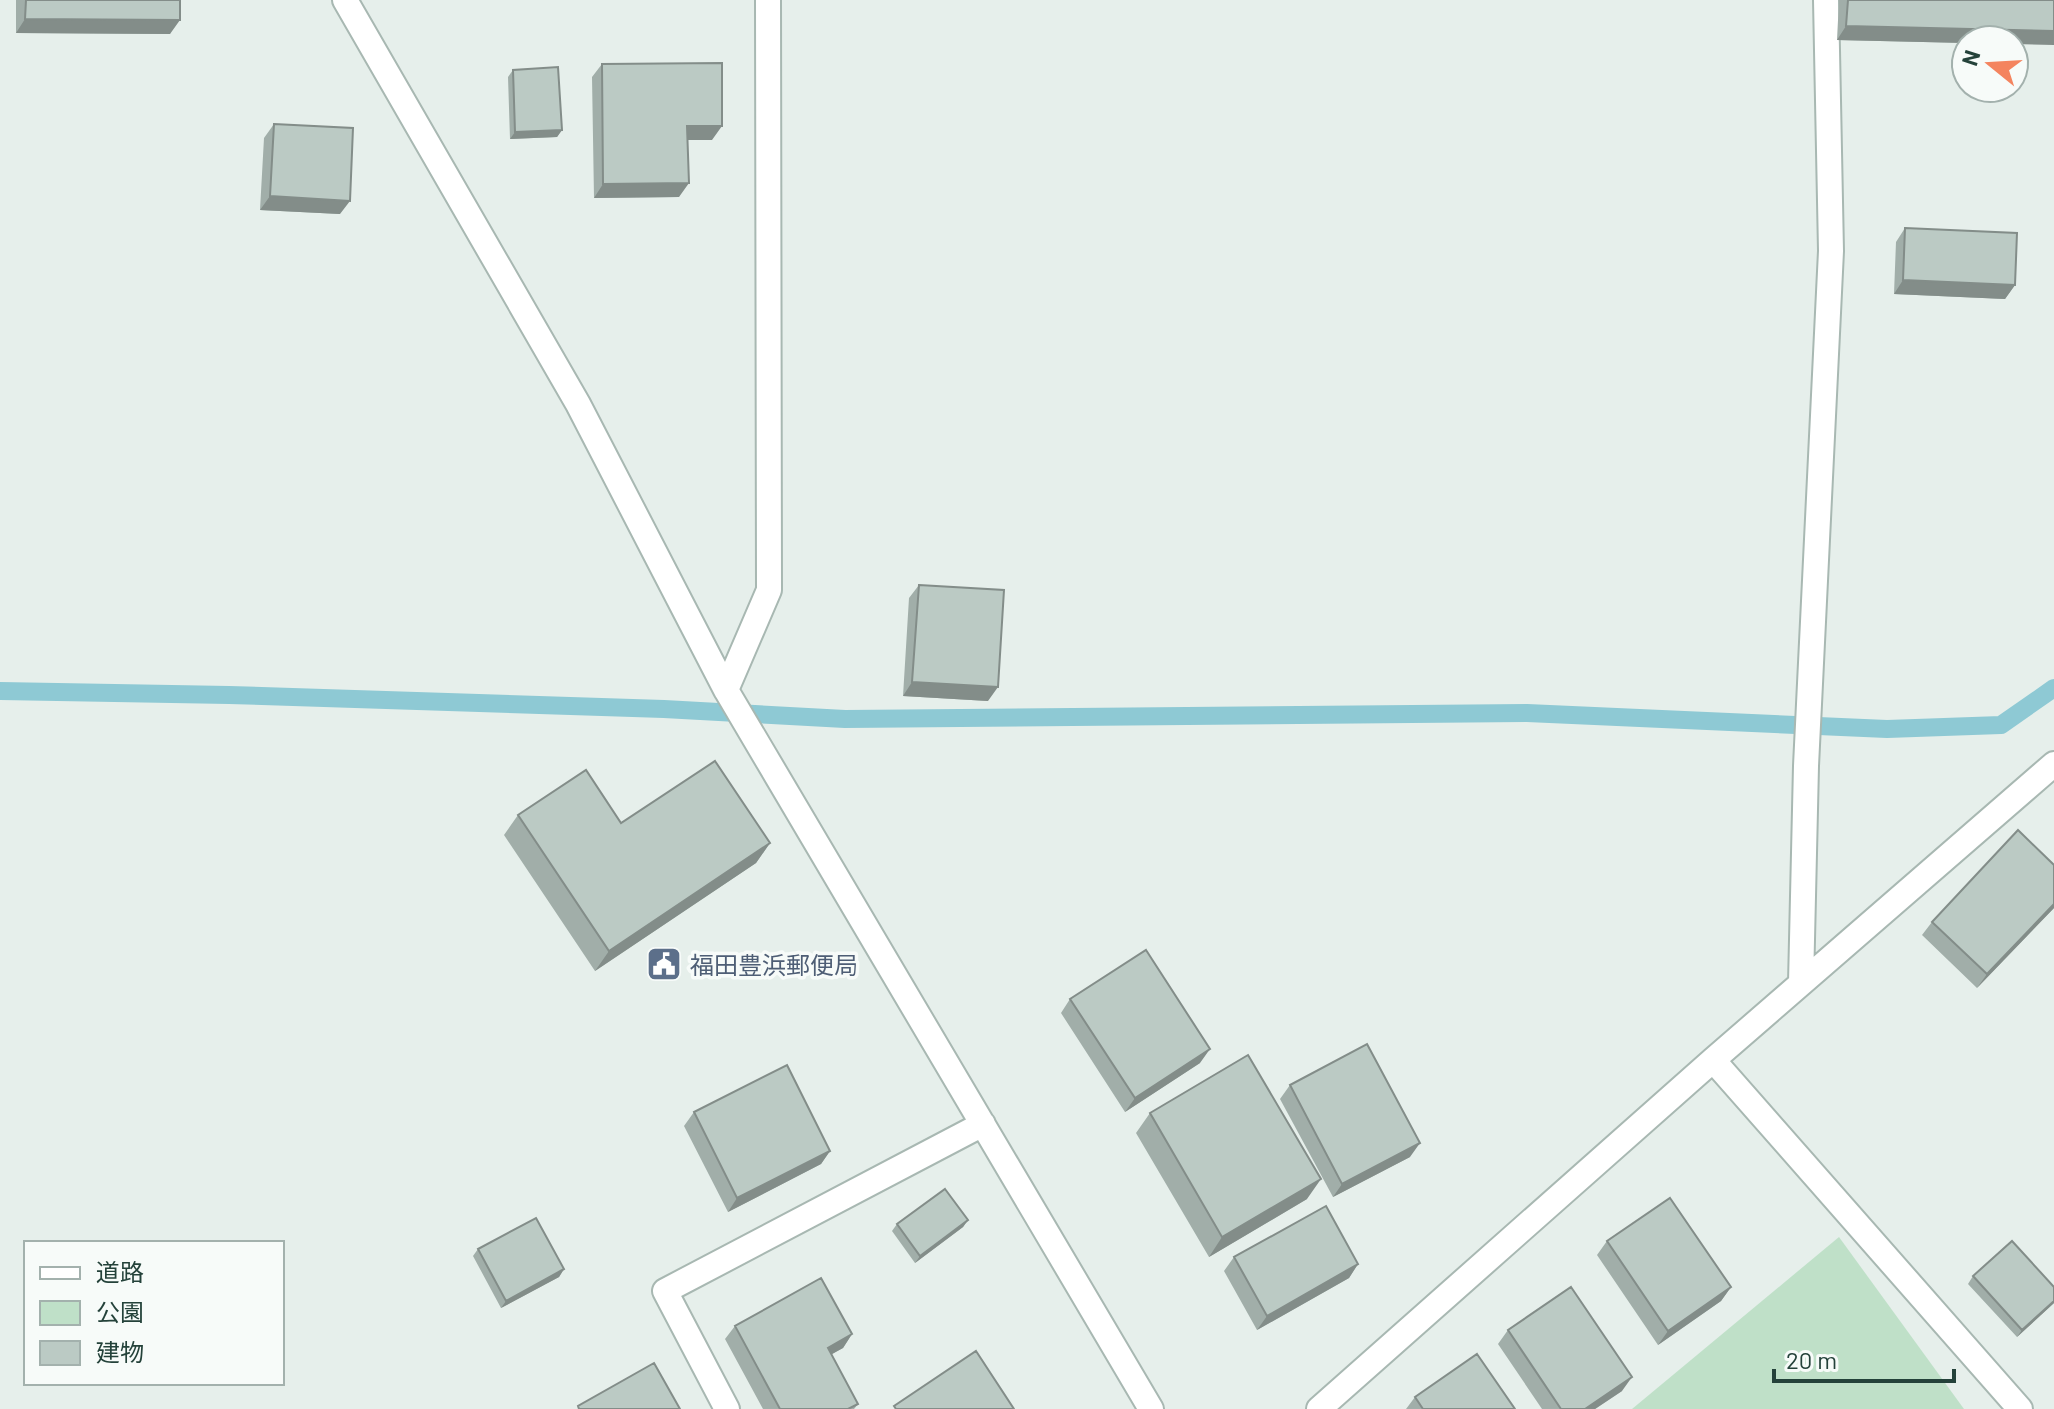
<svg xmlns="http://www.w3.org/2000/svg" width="2054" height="1409" viewBox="0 0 2054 1409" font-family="Barlow,'Noto Sans JP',sans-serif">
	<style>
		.green { fill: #bfe0c8 }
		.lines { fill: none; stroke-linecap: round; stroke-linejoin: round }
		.stream { stroke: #8ec9d4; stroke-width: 18 }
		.minor-casing { stroke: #a8b8b2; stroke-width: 28 }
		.minor { stroke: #fff; stroke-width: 24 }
		.wall { fill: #a1aea9 }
		.shaded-wall { fill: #838d89 }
		.building { fill: #bbcac4; stroke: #838d89; stroke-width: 2 }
		.labels { text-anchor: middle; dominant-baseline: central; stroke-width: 7; stroke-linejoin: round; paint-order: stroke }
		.service-label { font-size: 24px; fill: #4e5e75; stroke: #f7fbf9; text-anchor: start }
	</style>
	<rect width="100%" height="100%" fill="#e6efeb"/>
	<!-- green -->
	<path class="green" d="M1839 1237 1964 1409H1632Z"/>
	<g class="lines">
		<!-- stream -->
		<path class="stream" d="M0 691 229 695 664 709 845 719 1527 713 1887 729 2001 725 2054 688"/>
		<!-- minor casing -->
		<g class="minor-casing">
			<path id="minor" d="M345 0 578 404 726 690 1151 1409
				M726 690 769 590 768 0
				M1801 983 1806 766 1831 251 1826 0
				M1713 1060 2020 1409
				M727 1409 665 1291 983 1124
				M1319 1409 1713 1060 2054 764"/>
		</g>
		<!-- minor -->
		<use href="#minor" class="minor"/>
	</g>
	<!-- wall -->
	<path class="wall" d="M16 0H180L170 34 16 33Z
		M1839 0H2054L1966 40V43L1837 40Z
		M602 64 712 140H688L679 197 594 198 592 77Z
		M513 70 562 130 557 137 510 139 508 77Z
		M274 124 340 214 260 210 264 138Z
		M1905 228 2015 285 2005 299 1894 294 1896 242Z
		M919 585 988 701 903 696 909 598Z
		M518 815 621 823 770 843 756 863 595 971 504 835Z
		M2054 865V908L1977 988 1922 935 1932 922Z
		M1070 999 1200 1063 1125 1112 1061 1013Z
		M1290 1085 1410 1157 1333 1197 1280 1099Z
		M694 1112 830 1151 821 1164 728 1212 684 1126Z
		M1150 1113 1307 1199 1209 1257 1136 1133Z
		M968 1220 963 1227 915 1263 892 1231 897 1224Z
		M1607 1241 1731 1287 1721 1301 1658 1345 1597 1255Z
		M478 1249 564 1269 559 1277 501 1308 473 1256Z
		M1234 1257 1358 1264 1349 1278 1257 1330 1224 1271Z
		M1973 1276 2054 1287V1303L2017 1337 1968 1284Z
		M735 1326 852 1334 843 1348 831 1354 858 1404 854 1409H763L725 1339Z
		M1508 1330 1622 1391 1595 1409H1542L1498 1344Z
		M1415 1397 1515 1409H1406Z"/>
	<!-- shaded-wall -->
	<path class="shaded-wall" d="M25 19 180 20 170 34 16 33Z
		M1846 26 2054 31V45L2014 44V40H1966V43L1837 40Z
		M687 126H722L712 140H678Z
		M562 130 557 137 510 139 515 132Z
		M689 183 679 197 594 198 603 184Z
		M270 196 350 201 340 214 260 210Z
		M1903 280 2015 285 2005 299 1894 294Z
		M912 682 998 687 988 701 903 696Z
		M770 843 756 863 595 971 609 951Z
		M2054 904V908L1977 988 1987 974Z
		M1210 1049 1200 1063 1125 1112 1135 1098Z
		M1420 1143 1410 1157 1333 1197 1342 1184Z
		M830 1151 821 1164 728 1212 737 1198Z
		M1321 1179 1307 1199 1209 1257 1222 1237Z
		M968 1220 963 1227 915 1263 920 1256Z
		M1358 1264 1349 1278 1257 1330 1267 1316Z
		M564 1269 559 1277 501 1308 506 1301Z
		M1731 1287 1721 1301 1658 1345 1668 1331Z
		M2054 1301V1303L2017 1337 2022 1330Z
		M852 1334 843 1348 818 1362 828 1348Z
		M1632 1377 1622 1391 1595 1409H1585Z"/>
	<!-- building -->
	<path class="building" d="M26 0H180V20L25 19Z
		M1848 0H2054V31L1846 26Z
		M722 63V126H687L689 183 603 184 602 64Z
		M558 67 562 130 515 132 513 70Z
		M274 124 353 128 350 201 270 196Z
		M1905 228 2017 233 2015 285 1903 280Z
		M919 585 1004 590 998 687 912 682Z
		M715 761 770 843 609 951 518 815 586 770 621 823Z
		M2018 830 2054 865V904L1987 974 1932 922Z
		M1146 950 1210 1049 1135 1098 1070 999Z
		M1367 1044 1420 1143 1342 1184 1290 1085Z
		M1248 1055 1321 1179 1222 1237 1150 1113Z
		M787 1065 830 1151 737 1198 694 1112Z
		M945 1189 968 1220 920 1256 897 1224Z
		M1670 1198 1731 1287 1668 1331 1607 1241Z
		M1326 1206 1358 1264 1267 1316 1234 1257Z
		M536 1218 564 1269 506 1301 478 1249Z
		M2012 1241 2054 1287V1301L2022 1330 1973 1276Z
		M821 1278 852 1334 828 1348 858 1404 848 1409H780L735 1326Z
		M1571 1287 1632 1377 1585 1409H1561L1508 1330Z
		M976 1351 1014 1409H896L894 1406Z
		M1477 1354 1515 1409H1423L1415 1397Z
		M654 1363 680 1409H579L578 1406Z"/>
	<!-- icons -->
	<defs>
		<g id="civic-square" transform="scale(1.8)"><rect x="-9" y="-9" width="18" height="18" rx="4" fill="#5c6f8a" stroke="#f7fbf9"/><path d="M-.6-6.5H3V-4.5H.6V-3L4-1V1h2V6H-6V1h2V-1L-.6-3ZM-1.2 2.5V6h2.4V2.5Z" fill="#fff"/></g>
	</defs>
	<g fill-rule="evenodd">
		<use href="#civic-square" x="664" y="964"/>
	</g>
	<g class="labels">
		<!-- service labels -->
		<g class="service-label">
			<text x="690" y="964">福田豊浜郵便局</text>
		</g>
	</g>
	<!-- legend -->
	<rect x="24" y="1241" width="260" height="144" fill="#f7fbf9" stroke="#a3b1ad" stroke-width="2"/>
	<rect x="40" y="1267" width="40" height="12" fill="#ffffff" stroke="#a3b1ad" stroke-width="2"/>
	<text x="96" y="1281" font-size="24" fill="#24423a">道路</text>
	<rect x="40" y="1301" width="40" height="24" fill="#bfe0c8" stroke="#a3b1ad" stroke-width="2"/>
	<text x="96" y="1321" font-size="24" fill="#24423a">公園</text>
	<rect x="40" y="1341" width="40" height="24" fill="#bbcac4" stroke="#a3b1ad" stroke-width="2"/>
	<text x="96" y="1361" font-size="24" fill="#24423a">建物</text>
	<!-- north arrow -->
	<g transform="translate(1990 64) rotate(288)"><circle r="38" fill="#f7fbf9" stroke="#a3b1ad" stroke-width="2"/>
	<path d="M0-6L14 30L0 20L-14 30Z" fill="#f4845f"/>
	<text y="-12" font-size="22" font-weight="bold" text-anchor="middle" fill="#24423a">N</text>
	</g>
	<!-- scale -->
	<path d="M1774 1369v12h180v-12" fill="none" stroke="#24423a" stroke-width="4"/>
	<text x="1786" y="1369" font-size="24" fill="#24423a" stroke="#f7fbf9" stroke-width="6" paint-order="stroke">20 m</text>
</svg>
